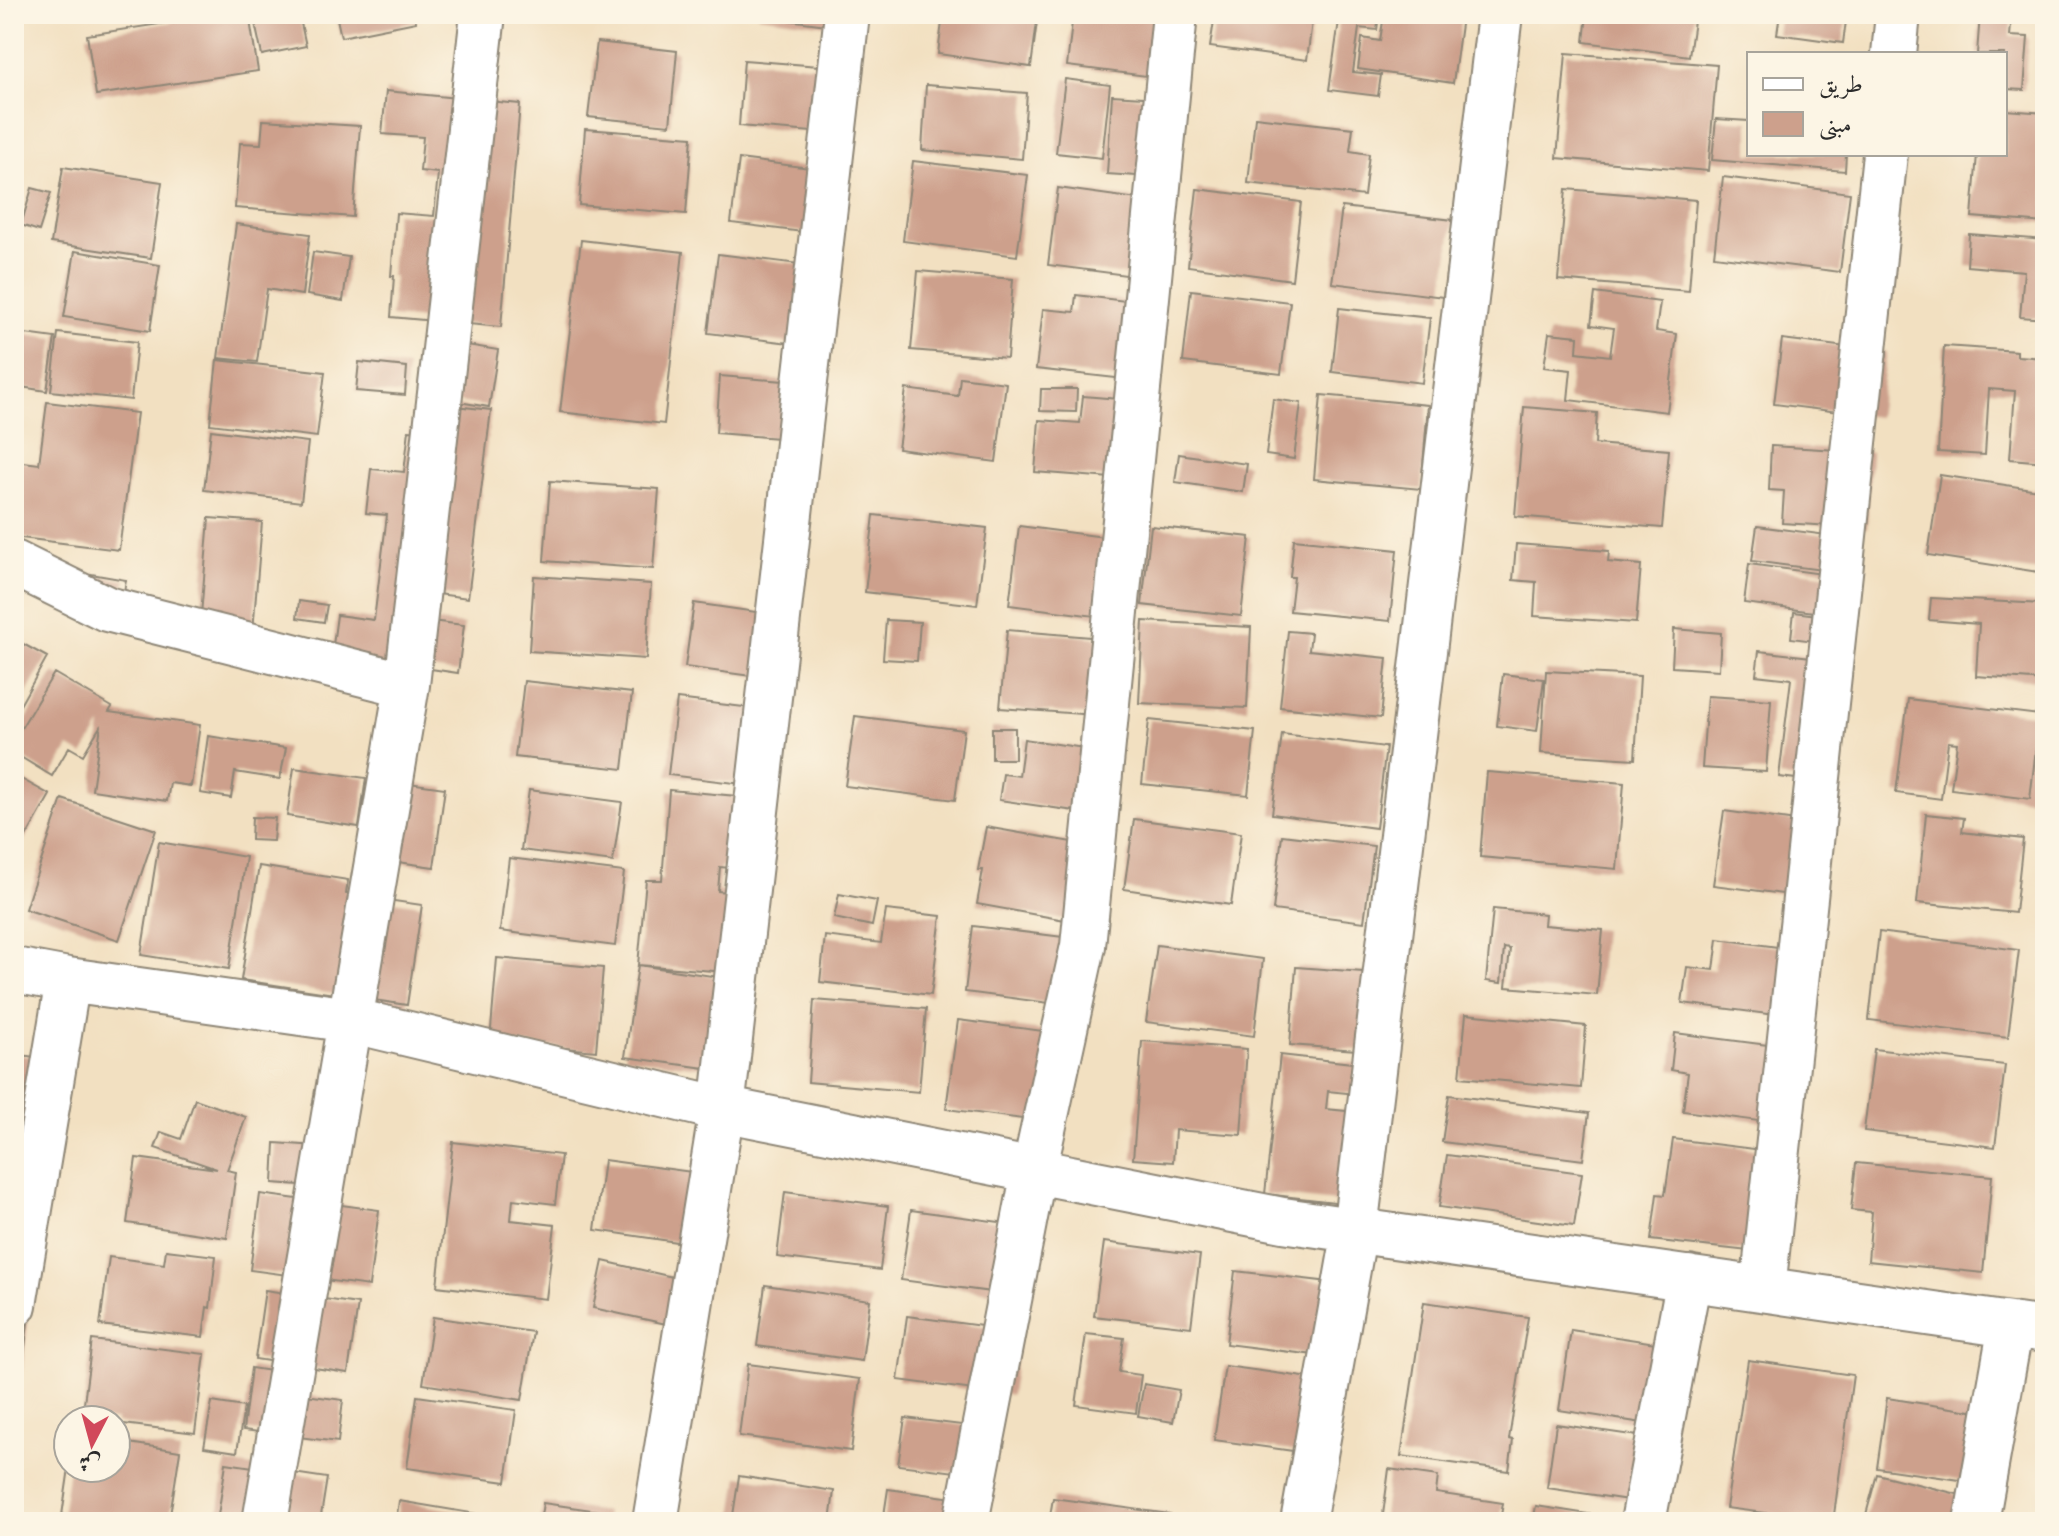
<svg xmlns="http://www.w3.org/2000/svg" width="2059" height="1536" viewBox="0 0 2059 1536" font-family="'Libre Caslon Text',Amiri,serif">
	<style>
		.building { fill: #cda08c }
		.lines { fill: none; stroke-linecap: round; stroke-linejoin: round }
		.minor-casing { stroke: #8e8676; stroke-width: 48 }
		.minor { stroke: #fff; stroke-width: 44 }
	</style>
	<rect width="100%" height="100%" fill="#fcf5e5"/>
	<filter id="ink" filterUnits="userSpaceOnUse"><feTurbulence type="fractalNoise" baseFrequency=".0125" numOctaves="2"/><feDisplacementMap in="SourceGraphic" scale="16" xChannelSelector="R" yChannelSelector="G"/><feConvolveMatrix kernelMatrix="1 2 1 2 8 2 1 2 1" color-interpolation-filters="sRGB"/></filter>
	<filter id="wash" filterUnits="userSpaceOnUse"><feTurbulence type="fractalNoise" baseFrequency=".006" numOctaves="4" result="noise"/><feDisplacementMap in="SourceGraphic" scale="32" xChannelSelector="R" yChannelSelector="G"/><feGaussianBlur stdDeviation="1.8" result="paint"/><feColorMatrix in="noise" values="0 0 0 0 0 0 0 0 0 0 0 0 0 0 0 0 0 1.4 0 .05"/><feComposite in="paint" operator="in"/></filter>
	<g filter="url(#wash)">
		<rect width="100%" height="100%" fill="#f2e0c1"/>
		<g id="blocks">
			<!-- building -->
			<path class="building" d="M172 14H249L258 71 96 95 87 35 173 22Z
				M253 14H299L306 46 262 55Z
				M336 14H415L416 22 341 37Z
				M758 14H859L857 29 758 16Z
				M943 14H1038L1031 67 938 54Z
				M1073 14H1186L1178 80 1067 66Z
				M1215 14H1313L1307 60 1210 47Z
				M1340 14H1379L1377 30 1359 28 1353 72 1381 75 1378 96 1329 90Z
				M1384 14H1442L1462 17 1453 83 1358 69 1362 38 1380 41Z
				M1587 14H1695L1689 56 1584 42Z
				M1780 14H1847L1843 43 1777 34Z
				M1980 14H2012L2010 36 2028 37 2024 90 2005 89V54H1977Z
				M597 42 677 51 670 125 588 117Z
				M1566 53 1717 65 1708 171 1557 158Z
				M744 60 844 68 838 134 739 126Z
				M1065 79 1110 85 1102 158 1056 153Z
				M926 85 1027 93 1022 159 922 150Z
				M386 91 520 104 501 327 391 317 394 276H391L396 213 434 216 438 173 420 171 423 137 382 134Z
				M1112 95 1174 99 1168 178 1107 174Z
				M2005 110 2045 113V223L1972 217 1977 154H2005Z
				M1255 117 1353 128 1350 151 1369 154 1364 196 1248 183Z
				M1716 119 1749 121V154H1846L1845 171 1712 160Z
				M263 120 360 126 353 217 235 208 240 143 261 144Z
				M585 129 692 137 686 214 579 205Z
				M739 159 834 171 826 235 731 223Z
				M913 161 1028 175 1017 256 903 241Z
				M63 167 162 182 151 258 51 243Z
				M1723 177 1850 193 1840 272 1714 256Z
				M32 188 51 193 39 231 21 225Z
				M1058 188 1160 202 1149 278 1048 265Z
				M1197 189 1301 202 1292 280 1188 266Z
				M1566 189 1696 200 1689 291 1558 280Z
				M1342 207 1453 220 1443 297 1332 283Z
				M236 224 310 234 302 295 267 289 257 362 218 358Z
				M1969 234 2045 240V319L2020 317 2024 271 1967 266Z
				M581 240 683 252 664 424 560 412Z
				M75 251 160 265 150 331 64 317Z
				M313 252 349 257 343 301 307 295Z
				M718 254 839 269 829 348 708 333Z
				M918 271 1013 279 1007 358 911 350Z
				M1191 290 1290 302 1281 374 1183 362Z
				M1595 293 1660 302 1656 331 1677 334 1667 412 1568 400 1571 370 1544 367 1549 333 1578 336 1577 352 1610 356 1614 328 1591 325Z
				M1076 295 1151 304 1142 381 1036 369 1043 309 1074 312Z
				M1339 308 1430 318 1422 383 1332 372Z
				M18 333 55 338 47 391 14 386V362Z
				M58 333 137 342 131 400 51 391Z
				M430 339 498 350 489 407 422 396Z
				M1782 339 1887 352 1878 417 1774 404Z
				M1944 346 2017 351V356L2045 358V462L2010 459 2015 391 1989 389 1985 455 1938 452Z
				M217 360 325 372 317 437 210 424Z
				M359 362 407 367 405 395 356 391Z
				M720 376 809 383 805 440 716 433Z
				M960 377 1006 383 996 462 898 449 906 389 958 396Z
				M1041 389H1077L1076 412 1040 411Z
				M1321 395 1428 405 1421 489 1314 479Z
				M1083 396 1143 401 1136 480 1035 472 1039 420 1080 423Z
				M1273 399 1301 403 1294 459 1266 455Z
				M47 402 137 413 119 550 14 537V461L39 464Z
				M436 404 491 410 468 598 422 592 423 620 464 625 458 673 431 669 329 675 337 615 374 620 387 515 366 513 371 469 404 472 409 430 433 432Z
				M1524 407 1597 413 1595 444 1669 450 1662 528 1515 516Z
				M211 430 308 442 301 502 204 490Z
				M1771 446 1871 452 1867 528 1782 523 1784 491 1769 490Z
				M1179 454 1247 464 1243 492 1175 482Z
				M1940 475 2045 491V573L1928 555Z
				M550 481 659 489 653 569 544 561Z
				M874 515 987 528 977 605 865 592Z
				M209 518 262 522 253 631 200 627Z
				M1019 526 1128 540 1118 619 1009 605Z
				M1151 526 1250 537 1241 616 1142 605Z
				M1757 526 1858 539 1854 574 1752 561Z
				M1294 539 1397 550 1390 621 1290 611 1294 577H1290Z
				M1516 544 1609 551 1608 562 1641 565 1636 623 1534 616 1536 582 1513 580Z
				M1749 564 1860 579 1854 617 1744 603Z
				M91 574 126 580 120 616 85 609Z
				M534 576 651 584 646 659 529 651Z
				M1931 598 2045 604V681L1976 676 1979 624 1929 620Z
				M299 601 327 605 324 622 297 618Z
				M694 603 790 617 781 680 685 667Z
				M1794 612 1848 619 1845 645 1791 638Z
				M886 620 920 622 917 661 883 659Z
				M1143 621 1251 627 1247 708 1139 703Z
				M1674 629 1721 633 1719 670 1672 667Z
				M1007 630 1114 639 1108 716 1000 708Z
				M1288 631 1311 633 1309 650 1387 658 1381 718 1280 707Z
				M14 639 47 657 14 716Z
				M1759 651 1847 661 1832 783 1779 777 1791 679 1756 675Z
				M1546 671 1640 676 1635 759 1541 753Z
				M54 673 112 707 109 712 200 725 191 786 170 783 167 801 92 790 101 725 83 755 69 747 52 776 14 753V740Z
				M1503 674 1544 679 1537 731 1497 726Z
				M524 681 632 693 623 769 515 757Z
				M1707 696 1771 700 1766 772 1702 768Z
				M677 699 785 712 776 788 668 775Z
				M1908 699 2040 715 2030 799 1951 789 1957 743 1948 742 1941 799 1896 793Z
				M855 716 964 730 955 800 845 786Z
				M1149 720 1255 731 1248 795 1142 784Z
				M992 728H1015V759H992Z
				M1282 734 1386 747 1376 828 1272 814Z
				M208 736 286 748 280 779 235 772 231 798 200 793Z
				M1024 739 1104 751 1096 814 999 800 1003 774 1019 776Z
				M294 768 366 778 359 827 287 816Z
				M1487 772 1624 783 1617 869 1480 857Z
				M14 775 50 795 21 846 14 842Z
				M373 778 445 788 434 867 362 857Z
				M529 790 622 802 613 862 521 850Z
				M669 790 771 799 765 871 720 867 718 891 758 895 752 974 638 965 646 880H662Z
				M62 799 156 830 119 940 25 909Z
				M1724 811 1825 825 1814 898 1713 885Z
				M1926 814 1964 818 1962 832 2023 839 2015 913 1917 903Z
				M252 817 275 818 273 841 251 840Z
				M1134 819 1241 833 1231 905 1124 889Z
				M986 827 1089 845 1076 922 977 904 983 870H978Z
				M1282 835 1374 846 1364 922 1273 910Z
				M159 842 246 857 229 969 141 955Z
				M509 858 624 872 615 946 500 931Z
				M259 866 348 880 346 894 422 905 407 1005 241 980Z
				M839 894 877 901 872 926 834 918Z
				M1493 909 1545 914 1544 925 1603 930 1597 995 1506 987 1510 949 1504 948 1501 983 1486 981Z
				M886 910 941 916 931 995 820 982 825 936 881 943Z
				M973 926 1080 939 1072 1006 965 992Z
				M1879 932 2019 950 2008 1037 1869 1020Z
				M1718 939 1807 951 1798 1018 1682 1003 1687 967 1714 970Z
				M1157 945 1263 959 1254 1036 1146 1022Z
				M497 958 603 968 596 1051 490 1041Z
				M638 965 746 981 734 1072 625 1057Z
				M1296 967 1403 975 1397 1053 1290 1045Z
				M814 1000 926 1009 919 1092 808 1082Z
				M1466 1014 1586 1026 1581 1088 1460 1077Z
				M958 1020 1066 1034 1054 1123 946 1109Z
				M1675 1033 1798 1049 1788 1125 1683 1111 1688 1073 1671 1070Z
				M1142 1041 1247 1049 1241 1135 1175 1130 1173 1162 1133 1159Z
				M1874 1049 2005 1065 1995 1147 1864 1131Z
				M14 1054 70 1062 61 1129 14 1123Z
				M1280 1055 1388 1067 1385 1097 1328 1091 1326 1109 1388 1115 1378 1207 1265 1194Z
				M1449 1095 1589 1113 1583 1160 1442 1142Z
				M195 1099 246 1117 227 1170 236 1172 227 1238 127 1223 136 1158 217 1169 155 1148 161 1132 181 1139Z
				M1673 1139 1787 1153 1775 1254 1651 1240 1657 1194 1665 1195Z
				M453 1142 561 1155 555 1204 513 1199 511 1220 555 1225 546 1299 437 1286Z
				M275 1143 345 1148 342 1188 273 1183Z
				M1447 1155 1582 1173 1574 1226 1439 1207Z
				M604 1160 714 1175 704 1246 595 1230Z
				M1856 1163 1992 1176 1983 1273 1868 1261 1872 1212 1851 1210Z
				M785 1192 888 1206 880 1270 777 1257Z
				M260 1194 379 1210 369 1286 250 1270Z
				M911 1210 1037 1227 1028 1297 901 1280Z
				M1104 1242 1200 1255 1191 1327 1094 1316Z
				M166 1250 216 1256 210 1308 207 1307 203 1337 100 1325 109 1257 164 1264Z
				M603 1261 690 1281 680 1327 593 1308Z
				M1235 1271 1355 1285 1346 1359 1226 1344Z
				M765 1285 870 1300 862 1361 757 1346Z
				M265 1290 358 1304 348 1373 255 1359Z
				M1424 1302 1528 1317 1509 1439 1513 1440 1509 1471 1401 1456Z
				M907 1316 1020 1331 1011 1395 898 1380Z
				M433 1317 533 1332 522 1400 423 1384Z
				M14 1321 28 1323 20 1387 14 1386Z
				M1571 1330 1675 1346 1662 1426 1559 1410Z
				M1086 1334 1124 1338 1119 1372 1141 1375 1136 1413 1076 1405Z
				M92 1340 205 1354 195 1433 116 1423V1420L82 1419Z
				M1748 1360 1853 1375 1833 1522 1726 1508Z
				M748 1364 860 1379 851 1451 739 1436Z
				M1225 1366 1339 1382 1329 1456 1214 1440Z
				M251 1368 271 1371 268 1390 343 1400 338 1442 243 1430Z
				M1144 1384 1179 1390 1173 1422 1138 1416Z
				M417 1396 516 1410 506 1482 407 1468Z
				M1887 1398 1984 1413 1974 1482 1877 1468Z
				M212 1402 244 1407 237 1452 204 1447Z
				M905 1418 994 1429 988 1476 898 1465Z
				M1556 1424 1652 1438 1642 1502 1547 1488Z
				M116 1441 180 1451 169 1522H61L69 1468H116Z
				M226 1463 327 1478 320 1522H217Z
				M1389 1469 1438 1476 1436 1493 1503 1503 1500 1522H1382Z
				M1877 1474 1977 1499 1971 1522H1864Z
				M739 1476 834 1491 830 1522H732Z
				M888 1489 982 1502 979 1522H883Z
				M1053 1498 1170 1514 1169 1522H1049Z
				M399 1501 501 1518V1522H396Z
				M543 1503 606 1512 604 1522H540Z
				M1536 1506 1627 1520V1522H1533Z"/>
		</g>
	</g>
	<g filter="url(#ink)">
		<use href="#blocks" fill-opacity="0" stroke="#8e8676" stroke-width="2"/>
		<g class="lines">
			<!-- minor casing -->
			<g class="minor-casing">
				<path id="minor" d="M1894 54 1898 14
					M14 563 107 609 407 685
					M14 970 68 980 350 1020 722 1109 1283 1220 2045 1330
					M1763 1289 1885 154
					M14 1305 68 980
					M265 1522 407 685 483 14
					M655 1522 722 1109 847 14
					M966 1522 1034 1171 1083 946 1175 14
					M1303 1522 1355 1230 1500 14
					M1643 1522 1689 1278
					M1976 1522 2011 1325"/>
			</g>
			<!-- minor -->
			<use href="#minor" class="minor"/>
		</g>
	</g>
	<!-- margin -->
	<rect width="2059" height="1536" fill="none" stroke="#fcf5e5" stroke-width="48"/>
	<!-- legend -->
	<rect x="1747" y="52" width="260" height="104" fill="#fcf5e5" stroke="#a8a49b" stroke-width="2"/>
	<rect x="1763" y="78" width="40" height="12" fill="#ffffff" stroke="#a8a49b" stroke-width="2"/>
	<text x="1819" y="92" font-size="24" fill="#2b2b2b">طريق</text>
	<rect x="1763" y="112" width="40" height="24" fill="#cda08c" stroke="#a8a49b" stroke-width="2"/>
	<text x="1819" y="132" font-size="24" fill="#2b2b2b">مبنى</text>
	<!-- north arrow -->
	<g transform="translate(92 1444) rotate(186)"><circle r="38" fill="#fcf5e5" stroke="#a8a49b" stroke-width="2"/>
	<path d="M0-6L14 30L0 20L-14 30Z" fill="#d1495b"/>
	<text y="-12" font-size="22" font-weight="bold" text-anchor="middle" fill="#2b2b2b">ش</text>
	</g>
</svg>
